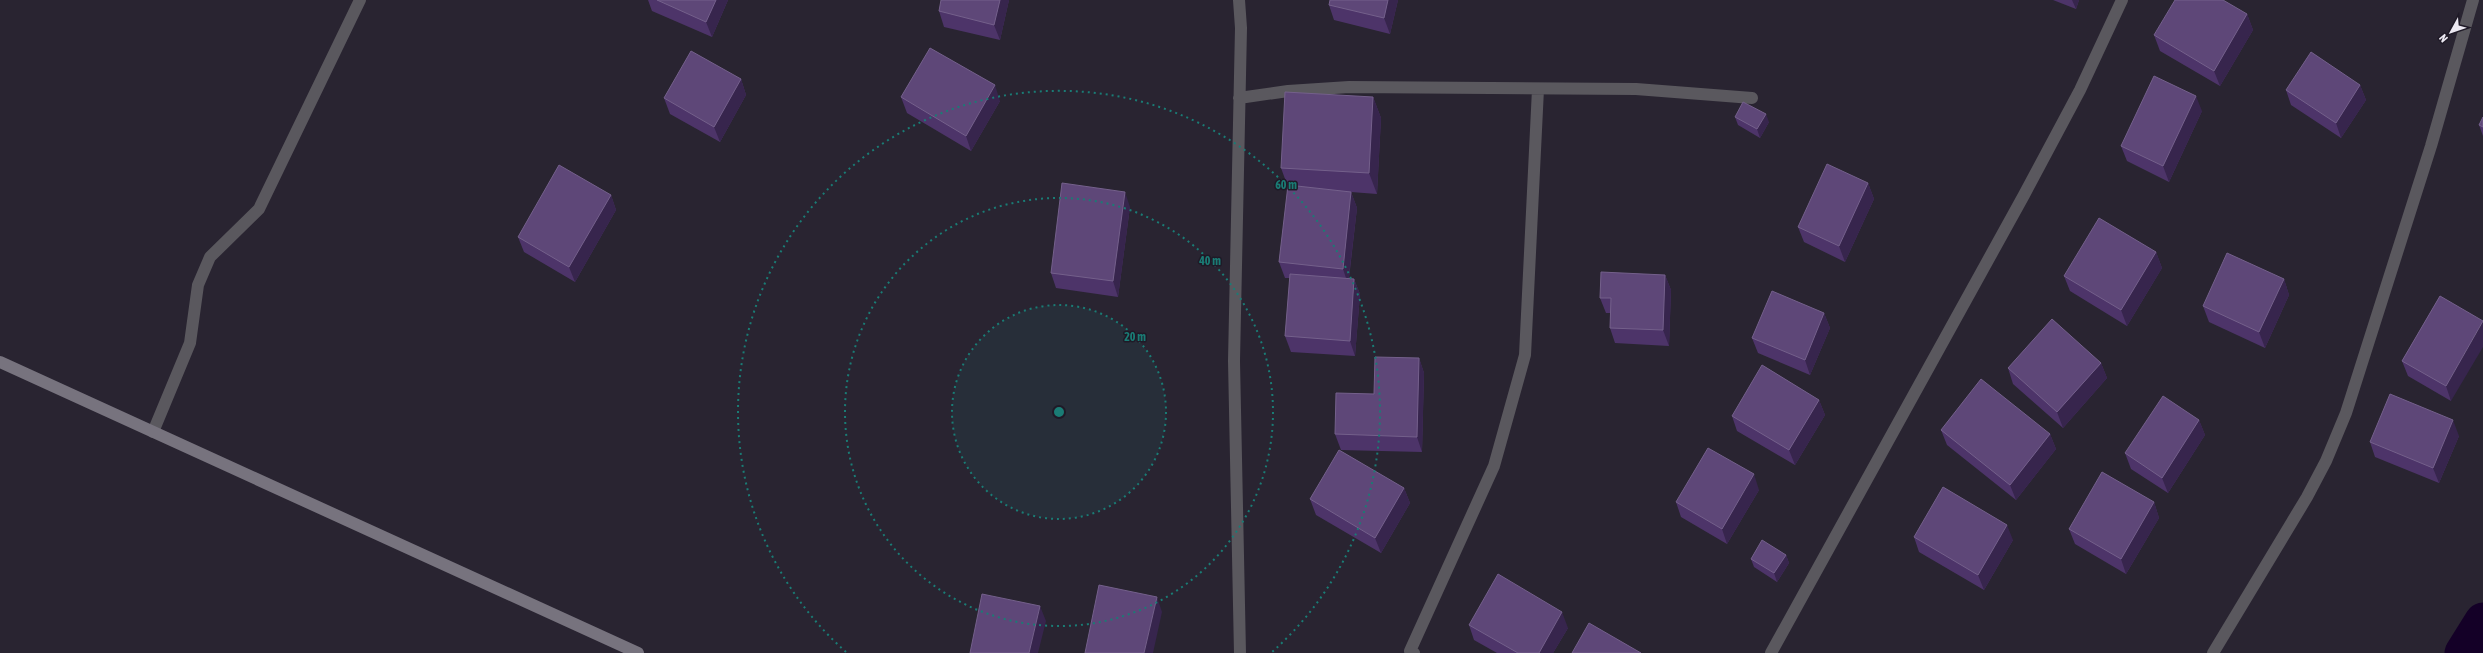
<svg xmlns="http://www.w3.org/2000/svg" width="2483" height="653" viewBox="0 0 2483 653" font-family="'Asap Condensed',sans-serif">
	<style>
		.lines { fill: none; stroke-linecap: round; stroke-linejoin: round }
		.canal { stroke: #140027; stroke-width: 37 }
		.minor { stroke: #5a585e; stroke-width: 12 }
		.secondary { stroke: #77737e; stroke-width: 12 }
		.wall { fill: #4d3469 }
		.shaded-wall { fill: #37254d }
		.building { fill: #5e4778; stroke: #74608b }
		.ring { fill: none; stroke: #1a7c75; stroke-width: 2; stroke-dasharray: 2 4 }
		.centre { fill: #1a7c75; stroke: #1f1a27; stroke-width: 2 }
		.ring-label { font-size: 12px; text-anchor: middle; font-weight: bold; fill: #1a7c75; stroke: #1f1a27; stroke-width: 3; stroke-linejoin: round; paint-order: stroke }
	</style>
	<rect width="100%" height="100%" fill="#292431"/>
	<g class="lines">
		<!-- canal -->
		<path class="canal" d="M2463 653 2483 621"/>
		<!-- minor -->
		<path class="minor" d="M1239 0 1241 28 1234 361 1240 653
			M1239 98 1288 91 1349 87 1636 89 1752 98
			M153 432 190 343 198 285 210 257 259 209 360 0
			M1414 653 1410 651 1494 466 1525 355 1538 89
			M1771 653 2024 195 2080 90 2122 0
			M2213 653 2307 497 2326 461 2346 413 2431 146 2473 0"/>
		<!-- secondary -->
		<path class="secondary" d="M0 362 638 653"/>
	</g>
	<!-- wall -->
	<path class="wall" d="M648 0H728L712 37 652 11Z
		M1009 0 1000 40 944 27 939 11Z
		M1398 0 1390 34 1334 20 1329 5Z
		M2053 0H2079L2076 9Z
		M2247 14 2253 30 2220 86 2160 51 2154 35Z
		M741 79 746 95 720 142 670 114 664 98Z
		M2360 85 2366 100 2341 138 2291 105 2286 90Z
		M901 97 1000 101 971 151 907 113Z
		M1373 97 1381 118 1377 194 1351 192 1357 208 1349 278 1354 279 1360 294 1355 356 1291 352 1285 336 1290 278H1285L1279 262 1288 187 1281 168Z
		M2202 111 2169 182 2127 161 2121 146Z
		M1735 117 1769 122 1760 138 1738 125Z
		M2483 117V136L2479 125Z
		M1868 183 1874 199 1845 262 1804 242 1798 227Z
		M611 195 616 210 575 282 524 252 518 237Z
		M1130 207 1118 297 1056 288 1051 273Z
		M2156 252 2162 268 2127 326 2070 291 2064 276Z
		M1665 275 1671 290 1669 346 1615 343 1610 328V313H1606L1600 298Z
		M2284 279 2289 295 2265 348 2209 322 2203 306Z
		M2440 296 2451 401 2408 376 2402 361Z
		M1824 313 1830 328 1810 375 1758 353 1752 338Z
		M1419 358 1424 373 1422 452 1341 450 1335 434 1374 394Z
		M2101 363 2107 378 2063 428 2013 384 2008 368Z
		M1819 400 1825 415 1795 465 1737 431 1732 416Z
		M2199 420 2205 435 2168 493 2131 469 2125 453Z
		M1941 430 2050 434 2056 449 2016 500 1947 445Z
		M2459 436 2439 483 2375 457 2370 442Z
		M1404 488 1410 503 1381 553 1316 515 1310 499Z
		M1759 490 1727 544 1681 517 1676 502Z
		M2154 502 2159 518 2126 574 2075 544 2069 529Z
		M1914 537 2013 540 1984 590 1919 552Z
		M1786 555 1789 563 1777 582 1754 567 1751 559Z
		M1469 625 1568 628 1553 653H1497L1474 640Z"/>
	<!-- shaded-wall -->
	<path class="shaded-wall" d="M716 0H728L712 37 706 22Z
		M1000 0H1009L1000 40 994 25Z
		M1388 0H1398L1390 34 1384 18Z
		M2072 0H2079L2076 9Z
		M2247 14 2253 30 2220 86 2214 71Z
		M741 79 746 95 720 142 714 127Z
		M995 85 1000 101 971 151 966 136Z
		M2360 85 2366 100 2341 138 2336 123Z
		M2196 96 2202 111 2169 182 2163 166Z
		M1373 97 1381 118 1377 194 1369 173Z
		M1766 114 1769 122 1760 138 1757 129Z
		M1868 183 1874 199 1845 262 1839 246Z
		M1125 192 1130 207 1118 297 1113 281Z
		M1351 192 1357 208 1348 284 1343 269Z
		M611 195 616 210 575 282 569 267Z
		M2156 252 2162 268 2127 326 2121 310Z
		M1665 275 1671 290 1669 346 1663 330Z
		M1354 279 1360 294 1355 356 1350 341Z
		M2284 279 2289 295 2265 348 2259 332Z
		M1824 313 1830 328 1810 375 1805 360Z
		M2483 322V347L2451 401 2446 386Z
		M1419 358 1424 373 1422 452 1417 437Z
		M2101 363 2107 378 2063 428 2057 412Z
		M1819 400 1825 415 1795 465 1789 450Z
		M2199 420 2205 435 2168 493 2162 478Z
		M2453 420 2459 436 2439 483 2433 468Z
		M2050 434 2056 449 2016 500 2010 485Z
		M1754 474 1759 490 1727 544 1722 529Z
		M1404 488 1410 503 1381 553 1375 538Z
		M2154 502 2159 518 2126 574 2121 559Z
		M2007 525 2013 540 1984 590 1978 575Z
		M1786 555 1789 563 1777 582 1774 573Z
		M1157 597 1162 612 1153 653H1144Z
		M1040 606 1046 621 1038 653H1029Z
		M1562 612 1568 628 1553 653H1539Z"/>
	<!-- building -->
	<path class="building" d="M657 0H716L706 22Z
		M941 0H1000L994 25 939 11Z
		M1330 0H1388L1384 18 1329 5Z
		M2175 0H2223L2247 14 2214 71 2154 35Z
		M930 48 995 85 966 136 901 97Z
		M691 51 741 79 714 127 664 98Z
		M2311 52 2360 85 2336 123 2286 90Z
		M2154 76 2196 96 2163 166 2121 146Z
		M1285 92 1373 97 1369 173 1281 168Z
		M1743 102 1766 114 1757 129 1735 117Z
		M2483 117V127L2479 125Z
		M1827 164 1868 183 1839 246 1798 227Z
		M559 165 611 195 569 267 518 237Z
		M1062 183 1125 192 1113 281 1051 273Z
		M1288 185 1351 192 1343 269 1279 262Z
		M2099 218 2156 252 2121 310 2064 276Z
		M2227 253 2284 279 2259 332 2203 306Z
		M1601 272 1665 275 1663 330 1610 328 1611 298H1600Z
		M1290 274 1354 279 1350 341 1285 336Z
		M1772 291 1824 313 1805 360 1752 338Z
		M2440 296 2483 321 2446 386 2402 361Z
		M2052 319 2101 363 2057 412 2008 368Z
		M1375 357 1419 358 1417 437 1335 434 1336 393 1374 394Z
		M1762 365 1819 400 1789 450 1732 416Z
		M1981 379 2050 434 2010 485 1941 430Z
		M2390 394 2453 420 2433 468 2370 442Z
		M2163 396 2199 420 2162 478 2125 453Z
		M1708 448 1754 474 1722 529 1676 502Z
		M1339 450 1404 488 1375 538 1310 499Z
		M2102 472 2154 502 2121 559 2069 529Z
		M1943 487 2007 525 1978 575 1914 537Z
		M1762 540 1786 555 1774 573 1751 559Z
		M1498 574 1562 612 1539 653H1518L1469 625Z
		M1099 585 1157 597 1144 653H1085Z
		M982 594 1040 606 1029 653H970Z
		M1589 623 1641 653H1572Z"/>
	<!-- distance rings -->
	<circle cx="1059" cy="412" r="107" fill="#1a7c75" fill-opacity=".12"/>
	<g class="ring">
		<circle cx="1059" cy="412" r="107"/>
		<circle cx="1059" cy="412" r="214"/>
		<path d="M846 652A321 321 0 1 1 1272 652"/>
	</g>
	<circle cx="1059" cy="412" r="6" class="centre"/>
	<g class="ring-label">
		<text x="1286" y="189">60 m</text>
		<text x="1210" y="265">40 m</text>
		<text x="1135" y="341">20 m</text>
	</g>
	<!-- north arrow -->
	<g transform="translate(2451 32) rotate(230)" stroke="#1f1a27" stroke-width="3" paint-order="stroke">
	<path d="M0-3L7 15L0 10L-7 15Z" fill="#ece9f2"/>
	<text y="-6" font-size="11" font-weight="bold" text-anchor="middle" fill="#ece9f2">N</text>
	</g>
</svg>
